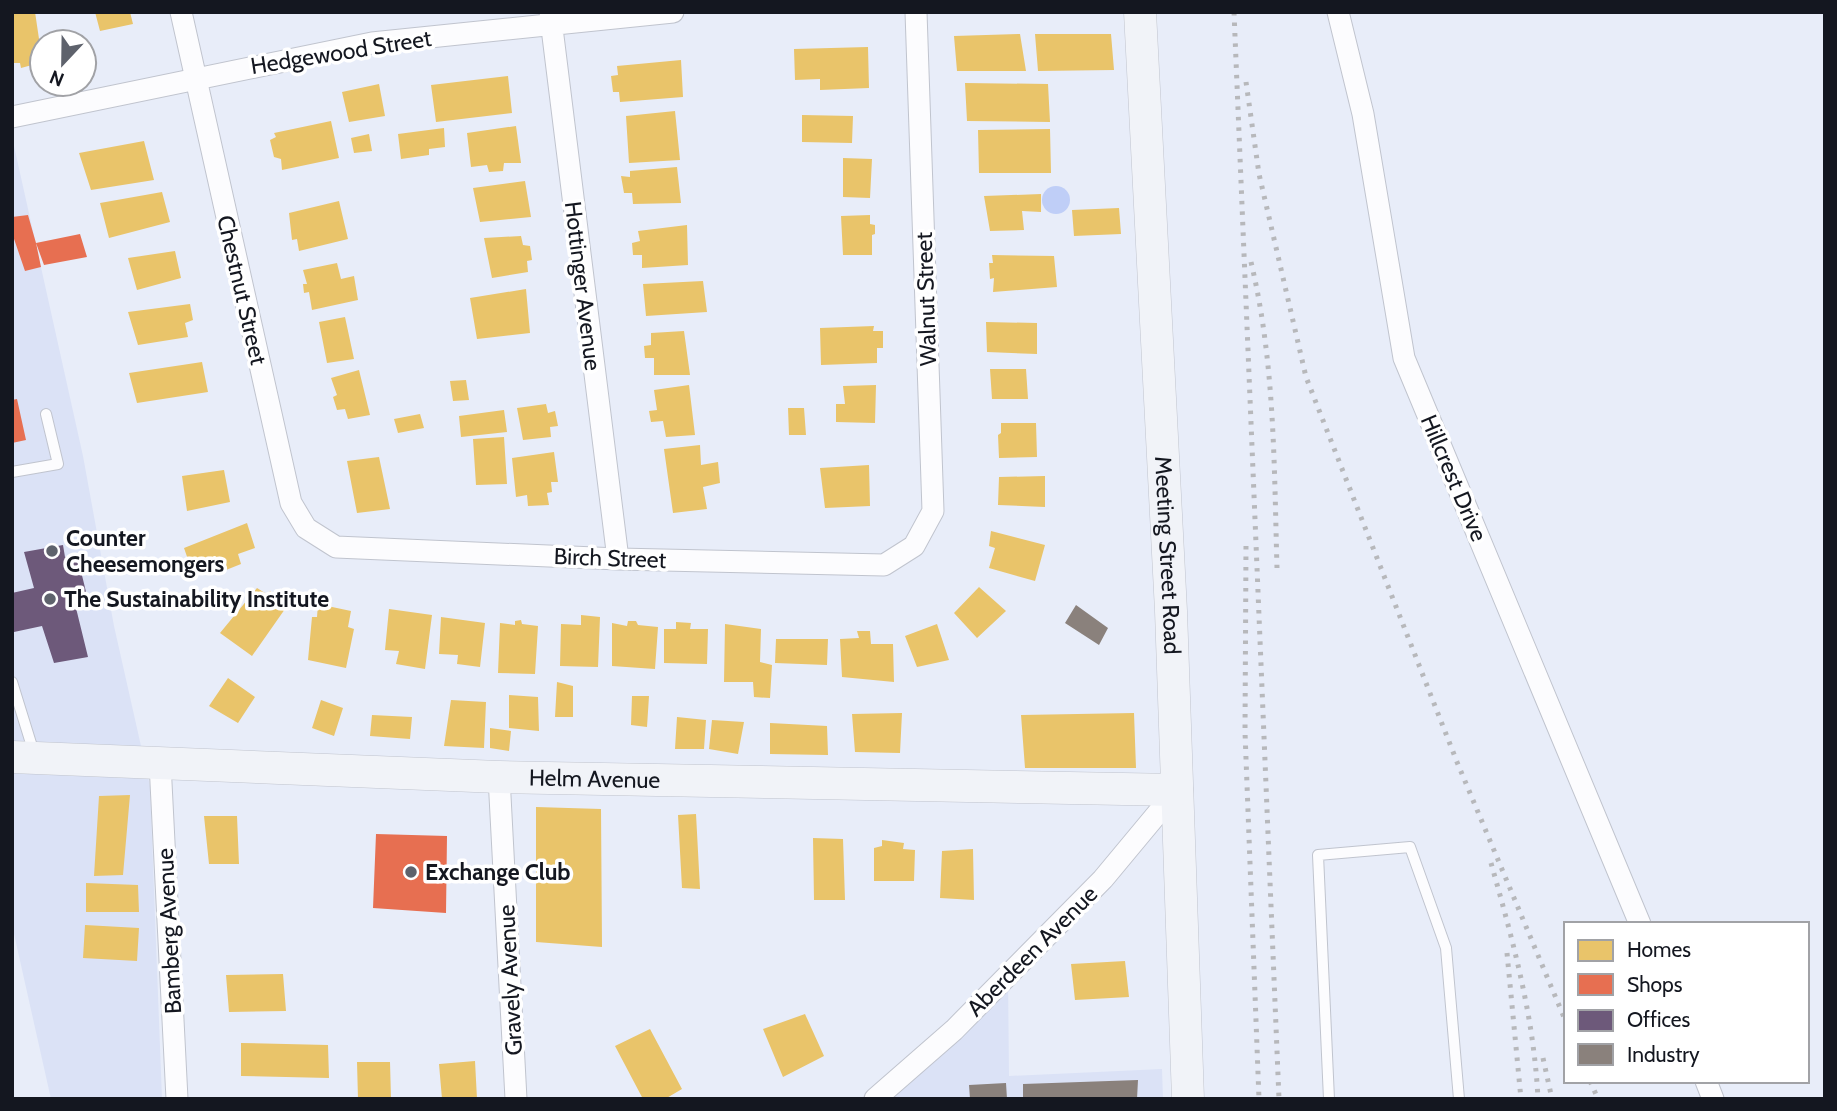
<svg xmlns="http://www.w3.org/2000/svg" width="1837" height="1111" viewBox="0 0 1837 1111" font-family="Cabin,sans-serif">
	<style>
		.built { fill: #dbe2f6 }
		.green { fill: #bfcef7 }
		.homes { fill: #e9c46a }
		.shops { fill: #e76f51 }
		.offices { fill: #6d597a }
		.industry { fill: #8a817c }
		.lines { fill: none; stroke-linecap: round; stroke-linejoin: round }
		.lane-casing { stroke: #c0c4ce; stroke-width: 12 }
		.street-casing { stroke: #c0c4ce; stroke-width: 23 }
		.secondary-casing { stroke: #c0c4ce; stroke-width: 33 }
		.lane { stroke: #fcfcfe; stroke-width: 10 }
		.street { stroke: #fcfcfe; stroke-width: 21 }
		.secondary { stroke: #f1f3f8; stroke-width: 32 }
		.rail { stroke: #b7b8bb; stroke-width: 5; stroke-dasharray: 3.5 7; stroke-linecap: butt }
		.poi-dot { fill: #5e626c; stroke: #fff; stroke-width: 2.5 }
		.labels { text-anchor: middle; dominant-baseline: central; stroke-width: 7; stroke-linejoin: round; paint-order: stroke }
		.street-label { font-size: 23px; fill: #141720; stroke: #fff }
		.poi-label { font-size: 23px; font-weight: bold; fill: #141720; stroke: #fff; text-anchor: start }
	</style>
	<rect width="100%" height="100%" fill="#e8edf9"/>
	<!-- built -->
	<path class="built" d="M12 137 83 456 114 626 150 786 162 1099H51L12 925Z
		M1008 976 1009 1076 1162 1069 1163 1099H875Z"/>
	<!-- green -->
	<path class="green" d="M1042 200a14 14 0 1 1 28 0a14 14 0 1 1-28 0Z"/>
	<!-- homes -->
	<path class="homes" d="M12 12H35L42 59 33 61 32 65 21 68 20 63H12Z
		M95 12H130L133 24 100 31Z
		M1020 34 1026 71H957L954 36Z
		M1035 34H1111L1114 70 1038 71Z
		M868 47 869 88 820 90V79L795 80 794 49Z
		M681 60 683 97 620 102 619 92H613L611 76 618 75 617 66Z
		M508 76 512 113 436 122 431 85Z
		M965 83 1048 84 1050 122 967 121Z
		M379 84 385 116 349 122 342 92Z
		M675 111 680 160 629 163 626 116Z
		M802 115 853 116 852 143 802 142Z
		M331 121 339 158 282 170 281 159 274 157 270 140 276 137 274 133Z
		M516 126 521 163H504L503 171 489 172 487 165 471 167 467 133Z
		M444 128 445 147 429 149V155L401 159 398 134Z
		M1050 129 1051 173H979L978 130Z
		M369 134 372 151 354 153 351 138Z
		M144 141 154 180 91 190 79 153Z
		M843 158 872 159 870 198 843 197Z
		M677 167 681 203 633 204 632 193H624L621 176 630 177V171Z
		M525 181 531 217 480 222 473 188Z
		M162 192 170 222 109 238 100 203Z
		M1041 194V212L1022 211 1024 230 990 231 984 196Z
		M339 201 348 239 299 251 297 239 292 240 289 213Z
		M1119 208 1121 234 1074 236 1072 210Z
		M870 215V224L875 225V234L872 235V255H843L841 216Z
		M687 225 688 265 642 268V255H633L632 243 640 241 638 231Z
		M521 236 523 245 530 246 532 260 527 261 528 272 492 278 484 238Z
		M175 251 181 278 137 290 128 258Z
		M992 255 1054 256 1057 287 993 292 994 278 990 279 989 263H993Z
		M337 263 341 279 354 276 358 300 312 310 309 292 304 293 303 284H307L303 270Z
		M703 281 707 312 646 316 643 284Z
		M526 289 530 333 477 339 470 298Z
		M190 304 193 320 185 323 188 337 138 345 128 312Z
		M345 317 354 359 327 363 319 322Z
		M986 322 1037 323V354L987 352Z
		M874 326 873 331H883V348H877V363L821 365 820 328Z
		M684 331 690 375H654V358H645L644 346 651 345V333Z
		M202 362 208 392 137 403 129 373Z
		M990 369H1026L1028 399H992Z
		M359 370 370 415 348 419 345 409 337 410 333 397 337 395 331 378Z
		M466 380 469 400 453 401 450 381Z
		M689 385 695 435 666 437 663 421 651 422 649 411 657 410 654 390Z
		M876 385 875 423 836 422V404H845L843 386Z
		M546 404 548 413 555 411 558 426 550 427 551 437 523 440 517 408Z
		M788 408H804L806 435H789Z
		M504 410 507 432 461 437 459 416Z
		M420 414 424 428 398 433 394 419Z
		M1001 423H1036L1037 457 999 458 998 435 1001 433Z
		M504 437 507 484 476 485 473 439Z
		M700 445 701 465 718 462 720 483 703 487 707 509 673 513 664 449Z
		M554 452 558 482H551L552 492 547 493 549 505 528 506 527 495 516 497 512 458Z
		M379 457 390 509 357 513 347 461Z
		M869 465 870 506 825 508 820 468Z
		M224 470 230 502 187 511 182 476Z
		M1045 476V507L998 505 999 477Z
		M247 523 255 548 238 554 241 564 226 570 222 562 193 574 184 548Z
		M991 531 1045 545 1035 581 989 568 995 548 989 546Z
		M979 587 1006 611 977 638 954 613Z
		M257 588 268 595 270 591 280 599 277 604 285 609 252 656 220 633Z
		M318 604 351 611 348 627 354 629 346 668 308 660 312 617H317Z
		M389 609 432 615 425 669 396 664 399 651 385 650Z
		M581 615 600 617 598 667 560 666 561 624 581 625Z
		M441 617 485 623 480 667 457 664 458 655 439 654Z
		M521 620 522 624 538 626 535 674 498 673 500 623 515 625V621Z
		M628 621H636L638 625 658 627 655 669 612 666V623L627 626Z
		M676 622 691 623 690 629H708L707 664 664 663V629H676Z
		M725 624 761 629 760 662 772 665 770 698 754 697 753 682H724Z
		M937 624 949 660 917 667 905 636Z
		M857 631H870L871 644H893L894 682 842 677 840 639 859 638Z
		M776 639H828L827 665 775 663Z
		M228 678 255 697 238 723 209 706Z
		M557 682 573 686V717H555Z
		M509 695 538 697 539 731 509 728Z
		M632 696H649L647 727 631 725Z
		M321 700 343 708 334 736 312 728Z
		M451 700 486 702 484 748 444 746Z
		M902 713 900 753 855 752 852 714Z
		M1134 713 1136 768H1025L1021 715Z
		M372 715 412 717 410 739 370 736Z
		M677 717 706 720 704 749H675Z
		M712 720 744 722 738 754 709 749Z
		M770 723 827 726 828 755 770 754Z
		M490 728 511 731 509 751 490 748Z
		M130 795 123 875 94 876 99 796Z
		M536 807 601 809 602 947 536 942Z
		M696 814 700 889 682 888 678 815Z
		M204 816H237L239 864H209Z
		M813 838 843 839 845 900H814Z
		M882 840 904 843 903 849 915 850 914 881H874V848L882 846Z
		M973 849 974 900 940 898 942 851Z
		M86 883 138 885 139 912H86Z
		M85 925 139 928 137 961 83 958Z
		M1125 961 1129 997 1075 1000 1071 964Z
		M283 974 286 1011 229 1012 226 975Z
		M805 1014 824 1056 783 1077 763 1029Z
		M650 1029 682 1089 665 1099H643L615 1046Z
		M241 1043 328 1045 329 1078 241 1076Z
		M475 1061 477 1099H442L439 1064Z
		M357 1062H390L391 1099H358Z"/>
	<!-- shops -->
	<path class="shops" d="M28 215 36 243 80 234 87 257 44 265 36 243 41 267 25 271 12 233V217Z
		M17 399 26 440 12 443V400Z
		M376 834 447 836 446 913 373 908Z"/>
	<!-- offices -->
	<path class="offices" d="M63 545 65 557 77 555 89 604 76 608 88 657 54 663 42 626 14 632 12 593 34 588 24 552Z"/>
	<!-- industry -->
	<path class="industry" d="M1076 605 1108 628 1099 645 1065 623Z
		M1138 1080 1137 1099H1023V1084Z
		M1006 1083 1007 1099H970L969 1085Z"/>
	<g class="lines">
		<!-- lane casing -->
		<g class="lane-casing">
			<path id="lane" d="M12 472 58 464 46 414
				M12 682 34 753
				M1329 1099 1318 855 1410 847 1446 948 1459 1099"/>
		</g>
		<!-- street casing -->
		<g class="street-casing">
			<path id="street" d="M181 12 291 503 306 528 336 547 618 559 884 565 914 546 933 511 916 12
				M550 12 618 559
				M1338 12 1363 114 1404 358 1640 924
				M12 117 372 43 673 12
				M160 763 177 1099
				M499 777 516 1099
				M1706 1081 1713 1099
				M875 1099 954 1030 1103 879 1177 790"/>
		</g>
		<!-- secondary casing -->
		<g class="secondary-casing">
			<g id="secondary">
				<path id="s1" d="M1140 12 1171 611 1188 1099"/>
				<path id="s2" d="M12 757 499 777 1177 790"/>
			</g>
		</g>
		<!-- lane -->
		<use href="#lane" class="lane"/>
		<!-- street -->
		<use href="#street" class="street"/>
		<!-- secondary -->
		<use href="#secondary" class="secondary"/>
		<!-- rail -->
		<path class="rail" d="M1234 12 1279 1099
			M1246 82 1259 174 1306 377 1457 762 1566 1022
			M1251 262C1275 363 1274 465 1277 568
			M1246 546 1245 732 1259 1099
			M1491 863C1513 941 1534 1017 1538 1099
			M1507 953 1521 1099
			M1543 1058 1552 1099
			M1590 1081 1598 1099"/>
	</g>
	<!-- markers -->
	<g class="poi-dot">
		<circle cx="52" cy="551" r="7"/>
		<circle cx="50" cy="599" r="7"/>
		<circle cx="411" cy="872" r="7"/>
	</g>
	<g class="labels">
		<!-- street labels -->
		<g class="street-label">
			<text transform="translate(341 52) rotate(-9)">Hedgewood Street</text>
			<text transform="translate(583 286) rotate(83)">Hottinger Avenue</text>
			<text transform="translate(242 290) rotate(77)">Chestnut Street</text>
			<text transform="translate(926 299) rotate(-92)">Walnut Street</text>
			<text transform="translate(1454 478) rotate(67)">Hillcrest Drive</text>
			<text stroke="none"><textPath href="#s1" startOffset="544">Meeting Street Road</textPath></text>
			<text transform="translate(610 558) rotate(2)">Birch Street</text>
			<text stroke="none"><textPath href="#s2" startOffset="583">Helm Avenue</textPath></text>
			<text transform="translate(169 931) rotate(-93)">Bamberg Avenue</text>
			<text transform="translate(1032 951) rotate(-45)">Aberdeen Avenue</text>
			<text transform="translate(510 980) rotate(-93)">Gravely Avenue</text>
		</g>
		<!-- poi labels -->
		<g class="poi-label">
			<text x="66" y="538">Counter<tspan x="66" dy="26">Cheesemongers</tspan></text>
			<text x="64" y="599">The Sustainability Institute</text>
			<text x="425" y="872">Exchange Club</text>
		</g>
	</g>
	<!-- border -->
	<rect width="1837" height="1111" fill="none" stroke="#141720" stroke-width="28"/>
	<!-- legend -->
	<rect x="1564" y="922" width="245" height="161" fill="#ffffff" stroke="#a1a2a6" stroke-width="2"/>
	<rect x="1578" y="940" width="35" height="21" fill="#e9c46a" stroke="#a1a2a6" stroke-width="2"/>
	<text x="1627" y="957" font-size="21" fill="#141720">Homes</text>
	<rect x="1578" y="974" width="35" height="21" fill="#e76f51" stroke="#a1a2a6" stroke-width="2"/>
	<text x="1627" y="992" font-size="21" fill="#141720">Shops</text>
	<rect x="1578" y="1010" width="35" height="21" fill="#6d597a" stroke="#a1a2a6" stroke-width="2"/>
	<text x="1627" y="1027" font-size="21" fill="#141720">Offices</text>
	<rect x="1578" y="1044" width="35" height="21" fill="#8a817c" stroke="#a1a2a6" stroke-width="2"/>
	<text x="1627" y="1062" font-size="21" fill="#141720">Industry</text>
	<!-- north arrow -->
	<g transform="translate(63 63) rotate(202)"><circle r="33" fill="#ffffff" stroke="#a1a2a6" stroke-width="2"/>
	<path d="M0-5L12 26L0 18L-12 26Z" fill="#5e626c"/>
	<text y="-10" font-size="19" font-weight="bold" text-anchor="middle" fill="#141720">N</text>
	</g>
</svg>
